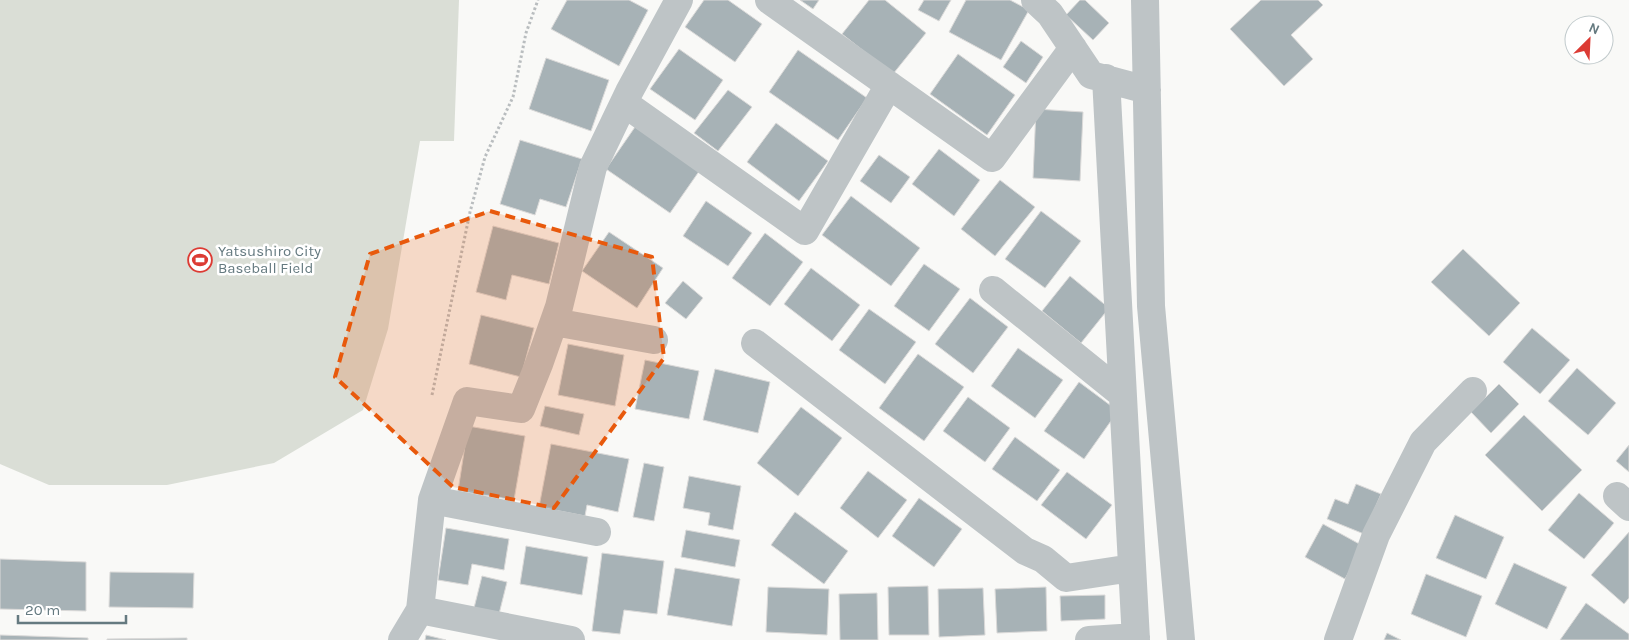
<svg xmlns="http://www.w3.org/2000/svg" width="1629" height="640" viewBox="0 0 1629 640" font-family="Karla,sans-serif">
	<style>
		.green { fill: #daded6 }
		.building { fill: #a7b2b6; stroke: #dbdad9 }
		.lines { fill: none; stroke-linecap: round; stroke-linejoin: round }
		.path { stroke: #b9bdbf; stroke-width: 3; stroke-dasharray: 2.5 2.5; stroke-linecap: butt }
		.minor { stroke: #bec4c6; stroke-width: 28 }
		.marked { fill: #e8590c; fill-opacity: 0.2; stroke: #e8590c; stroke-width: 4; stroke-dasharray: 10 6; stroke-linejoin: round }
		.labels { text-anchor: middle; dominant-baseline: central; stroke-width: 5; stroke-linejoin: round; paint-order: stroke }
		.poi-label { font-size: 15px; fill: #657a80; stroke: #fff; text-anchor: start }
	</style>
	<rect width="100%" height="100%" fill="#f9f9f7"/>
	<!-- green -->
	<path class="green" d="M0 0H459L454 141H420L388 329 363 410 274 463 167 485H49L0 464Z"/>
	<!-- building -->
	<path class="building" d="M567 0H629L648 10 619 66 551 29Z
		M704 0H728L762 24 735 62 685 27Z
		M800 0H819L813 9Z
		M869 0H885L926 33 893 74 842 34Z
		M924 0H951L939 21 918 10Z
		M966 0H1010L1029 10 1001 60 949 32Z
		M1080 0H1085L1109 23 1093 40 1066 15Z
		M1261 0H1318L1323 5 1291 35 1313 59 1284 86 1230 29Z
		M1021 41 1043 57 1026 83 1003 67Z
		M679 49 723 80 695 120 650 89Z
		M798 50 867 98 838 140 769 92Z
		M958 54 1015 95 987 135 930 94Z
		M546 58 609 80 591 131 529 109Z
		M728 90 752 107 718 151 694 133Z
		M1036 109 1083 112 1080 181 1033 178Z
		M776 123 828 161 799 201 747 162Z
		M635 127 700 170 670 213 606 169Z
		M520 140 582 159 566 207 540 199 535 215 500 204Z
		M939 149 980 180 954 216 912 184Z
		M879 155 910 177 891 203 860 181Z
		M1000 180 1035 207 995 256 961 229Z
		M851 196 920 248 891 286 822 235Z
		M706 201 752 233 728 266 683 236Z
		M1041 211 1081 241 1045 288 1005 259Z
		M493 226 559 243 549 284 512 275 506 300 476 292Z
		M609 232 663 268 637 308 582 271Z
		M765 233 803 262 770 306 732 278Z
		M1463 249 1520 303 1489 336 1431 282Z
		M924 264 960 289 929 331 894 306Z
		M811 268 860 305 832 341 784 304Z
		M1070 276 1109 308 1081 343 1042 311Z
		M683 281 703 298 686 319 665 303Z
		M970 298 1008 327 973 373 935 344Z
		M869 309 916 342 885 384 839 350Z
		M481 315 534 328 521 377 469 364Z
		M1532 328 1570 360 1540 394 1503 362Z
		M568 344 624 355 615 406 558 395Z
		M1018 348 1063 380 1035 418 991 386Z
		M918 354 964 387 924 441 879 408Z
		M645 360 699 371 689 419 635 409Z
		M1577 368 1616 403 1588 435 1548 401Z
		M715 369 770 382 758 433 703 420Z
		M1079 382 1118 411 1084 459 1044 431Z
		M1499 384 1519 404 1491 433 1471 412Z
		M968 397 1010 428 985 462 943 431Z
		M545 406 584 414 579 435 540 426Z
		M801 407 842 438 798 496 757 463Z
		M1524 415 1582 470 1542 511 1485 455Z
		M468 426 525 436 514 500 458 491Z
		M1015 437 1060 470 1037 501 992 469Z
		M551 444 629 459 618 512 587 505 585 516 539 507Z
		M1629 445V472L1616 461Z
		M644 463 664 467 654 521 633 517Z
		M868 471 907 500 878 538 840 508Z
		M1067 472 1112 505 1086 539 1041 505Z
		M689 476 741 486 733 530 708 525 710 513 683 508Z
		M1356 484 1381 494 1364 534 1327 519 1335 499 1348 504Z
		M1579 493 1614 523 1584 559 1548 530Z
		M919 498 962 529 934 567 892 536Z
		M795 512 848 551 824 584 771 545Z
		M1455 515 1504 537 1486 579 1436 558Z
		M1323 524 1363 546 1345 579 1305 557Z
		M446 528 509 539 504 570 472 564 468 585 438 580Z
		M686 530 740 540 735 567 681 557Z
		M1629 532V598L1624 604 1591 575Z
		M526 546 588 557 582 595 520 584Z
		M602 553 664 561 657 614 624 610 620 634 592 631Z
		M0 559 86 562V611L0 609Z
		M1514 563 1567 587 1547 629 1495 604Z
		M675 568 740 579 732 626 667 615Z
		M110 572 194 573 193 608 109 607Z
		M1426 574 1482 596 1466 637 1411 614Z
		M482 576 507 582 497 622 472 616Z
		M928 586 929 635H889L888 587Z
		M768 587 829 589 827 635 766 632Z
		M1046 587 1047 631 997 633 995 589Z
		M983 588 985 635 939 637 938 589Z
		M877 593 878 640H840L839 594Z
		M1105 595V619L1061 621 1060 596Z
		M1586 603 1629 634V640H1560Z
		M1387 633 1401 640H1384Z
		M0 635 88 638V640H0Z
		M426 635 446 640H425Z
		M187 638V640H107V639Z"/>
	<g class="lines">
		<!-- path -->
		<path class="path" d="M432 395 470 212 485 157 513 97 526 33 538 0"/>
		<!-- minor -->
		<path class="minor" d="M769 0 992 158 1073 48
			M1035 0 1050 14 1091 75 1147 90
			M1145 0 1151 306 1181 640
			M1106 78 1136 640
			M624 103 805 231 889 85
			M993 290 1122 394
			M554 322 654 340
			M755 343 1025 551 1043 559 1066 578 1132 568
			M1617 496 1629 507
			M432 500 597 532
			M420 610 571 640
			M402 640 420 610 432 500 467 401 521 409 539 364 559 307 593 167 629 92 679 0
			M1089 640 1136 637
			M1338 640 1376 535 1423 442 1473 391"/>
	</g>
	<!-- marked area -->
	<path class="marked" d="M490 211 652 257 664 358 554 508 453 487 335 377 370 254Z"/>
	<!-- icons -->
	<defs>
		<g id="stadium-ring" transform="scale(1.25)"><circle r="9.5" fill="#fff" stroke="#dc3b34" stroke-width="1.5"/><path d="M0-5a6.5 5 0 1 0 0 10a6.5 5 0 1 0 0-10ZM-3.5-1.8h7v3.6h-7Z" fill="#dc3b34"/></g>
	</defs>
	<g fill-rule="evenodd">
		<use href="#stadium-ring" x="200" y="260"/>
	</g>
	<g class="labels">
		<!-- poi labels -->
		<g class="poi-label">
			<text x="218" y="251">Yatsushiro City<tspan x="218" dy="17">Baseball Field</tspan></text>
		</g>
	</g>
	<!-- north arrow -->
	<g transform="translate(1589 40) rotate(24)"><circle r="24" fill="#ffffff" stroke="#c1cacc"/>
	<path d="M0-4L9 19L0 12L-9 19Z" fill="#dc3b34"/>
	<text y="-8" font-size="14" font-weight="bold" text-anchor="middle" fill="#657a80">N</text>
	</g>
	<!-- scale -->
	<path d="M18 615v8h108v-8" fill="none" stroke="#657a80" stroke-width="2.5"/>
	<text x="25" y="615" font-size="15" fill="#657a80" stroke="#ffffff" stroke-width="4" paint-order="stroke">20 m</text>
</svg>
